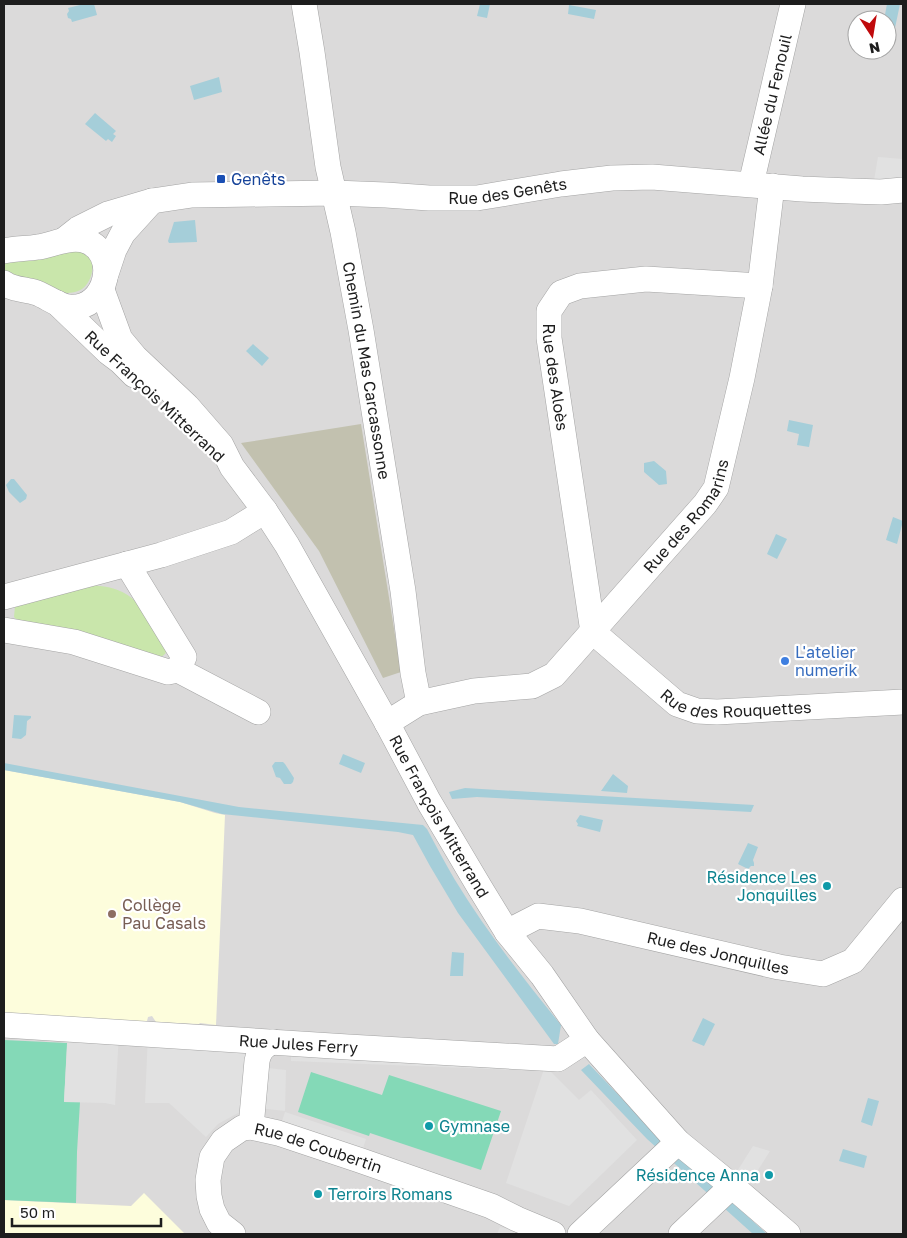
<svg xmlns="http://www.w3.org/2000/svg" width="907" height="1238" viewBox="0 0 907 1238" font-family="'Golos Text',sans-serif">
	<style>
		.residential { fill: #dbdada; fill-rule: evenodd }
		.education { fill: #fdfddc }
		.construction { fill: #c2c1af }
		.grass { fill: #c9e6ab }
		.pitch { fill: #84d9b7 }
		.parking { fill: #e1e1e1 }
		.water { fill: #a5ced9 }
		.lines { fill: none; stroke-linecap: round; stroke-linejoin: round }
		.minor-casing { stroke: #a4a4a4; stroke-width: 26 }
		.minor { stroke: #fff; stroke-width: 25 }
		.transit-dot { fill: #1a4fb4; stroke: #fff; stroke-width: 2 }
		.shop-dot { fill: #3f7fe0; stroke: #fff; stroke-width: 2 }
		.culture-dot { fill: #0f9aa8; stroke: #fff; stroke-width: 2 }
		.education-dot { fill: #8d6e63; stroke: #fff; stroke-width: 2 }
		.labels { text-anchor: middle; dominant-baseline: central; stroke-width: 4.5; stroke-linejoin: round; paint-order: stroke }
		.street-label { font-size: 16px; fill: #1d1d1d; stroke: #fff }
		.transit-label { font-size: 16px; fill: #164399; stroke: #fff; text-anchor: start }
		.shop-label { font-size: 16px; fill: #366cbe; stroke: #fff; text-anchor: start }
		.culture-label { font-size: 16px; fill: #0d838f; stroke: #fff; text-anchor: end }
		.education-label { font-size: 16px; fill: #785e54; stroke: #fff; text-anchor: start }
	</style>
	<rect width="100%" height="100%" fill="#eeeae3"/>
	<!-- residential -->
	<path class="residential" d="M4 4H903V1234H4ZM857 20H887V50H857Z"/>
	<!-- education -->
	<path class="education" d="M4 770 180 802 215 813 225 815 216 1025 200 1023 199 1024 156 1022 152 1016 148 1017 147 1021H133L4 1013Z
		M144 1193 185 1234H4V1200L131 1206Z"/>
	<!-- construction -->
	<path class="construction" d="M361 424 401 672 383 678 319 551 241 443Z"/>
	<!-- grass -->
	<path class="grass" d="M81 248C84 252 89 256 91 260 95 269 90 284 82 289 76 293 69 293 63 293L4 272V259Z
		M84 585C138 585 143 610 167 650L165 654 161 657 18 621 14 617 15 606Z"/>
	<!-- pitch -->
	<path class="pitch" d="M4 1040 67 1043 64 1102H80L77 1152 76 1203 4 1200Z
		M311 1072 382 1095 389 1075 501 1111 481 1170 370 1133 369 1136 298 1112Z"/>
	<!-- parking -->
	<path class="parking" d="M878 157 903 159V190L872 192Z
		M68 1029 119 1032 115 1105 105 1103 64 1102Z
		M148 1034 251 1040 268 1068 286 1070 285 1111 267 1109H253L238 1113 218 1124 206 1137 169 1103H145Z
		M291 1043 523 1057 519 1070 291 1061Z
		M545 1066 579 1100 591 1090 637 1140 569 1206 506 1183Z
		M285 1112 366 1139 359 1160 278 1133Z
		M753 1146 770 1151 750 1183 736 1173Z
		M500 1227 520 1232 521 1234H497Z"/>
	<!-- water -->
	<path class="water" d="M84 4H94L97 15 72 22 71 19 68 18 67 14 69 11 68 8Z
		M480 4H490L487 18 477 16Z
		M887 4H900L895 28 893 27 889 31H887V20H884Z
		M569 5 596 10 594 19 568 14Z
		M219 77 222 92 194 100 190 86Z
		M95 113 116 131 113 134 116 136 112 142 108 139 106 141 85 124Z
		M195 220 197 242 169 243 168 241 174 222Z
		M253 344 269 358 262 366 246 351Z
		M789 420 813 425 809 447 797 445 799 434 787 431Z
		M654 461 666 471 667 484 659 485 644 472V463Z
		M11 479H14L27 495 26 499 20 503 9 492 6 485Z
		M893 517 903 521 897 544 886 540Z
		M776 534 787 539 777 559 767 554Z
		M14 715 31 716V718L27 721 26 735 21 739 12 738Z
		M343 754 365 763 361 773 339 764Z
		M275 762H283L285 764 294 778 293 782 291 784H284L280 778 276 777 272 766Z
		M4 763 239 807 423 825 427 829C436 846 445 863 455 880 486 931 523 978 561 1025L558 1044H554L458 913 430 866 413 835 398 832 222 814 180 802 4 770Z
		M613 774 628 786 627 793 601 791Z
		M465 788 754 805 751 812 477 797 452 799 449 792Z
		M580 815 603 820 600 832 577 826 578 824 576 821Z
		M748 843 758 847 753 860 754 863V866H751L748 869 738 864Z
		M452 952 464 953 463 976H450Z
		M703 1018 715 1024 704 1046 692 1041Z
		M589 1064 649 1127 767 1234H753L647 1139 581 1070Z
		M868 1098 879 1101 872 1126 861 1122Z
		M843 1149 867 1156 864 1168 839 1161Z"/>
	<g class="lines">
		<!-- minor casing -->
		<g class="minor-casing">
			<g id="minor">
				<path id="s1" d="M304 4 312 52 328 167 343 232 361 330 403 591 413 673 419 703"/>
				<path id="s2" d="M751 184 793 4"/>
				<path id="s3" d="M64 240 78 229 108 214 152 201 192 195 334 193 386 195 429 198H477L561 184 612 178 652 177 802 189 850 191 881 192 903 190"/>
				<path d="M4 251C15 248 26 249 38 247 53 245 68 236 83 240 121 250 108 312 68 307 57 305 47 297 37 293 26 289 13 290 4 283"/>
				<path d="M106 274 114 250 123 233 152 201"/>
				<path id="s4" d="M760 286 646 279 580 286 561 293 549 311V338L593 632 677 704 697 711 717 712 903 702"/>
				<path id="s5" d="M102 290 120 339 135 357 187 406 221 445 232 467 265 511 287 545 387 723 429 802 480 888 507 932 542 975 587 1040 678 1142 732 1186 788 1234"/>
				<path d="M57 303 108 352 120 361 134 375"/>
				<path d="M4 597 161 555 231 532 265 511"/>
				<path d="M4 630 74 642 168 672 178 670 184 657 127 564"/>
				<path d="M178 670 258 712"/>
				<path id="s6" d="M387 723 419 703 474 691 532 686 554 675 705 504 716 488 742 378 760 286 772 186"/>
				<path id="s7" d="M507 932 538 916 580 921 779 967 823 974 853 961 903 900"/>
				<path id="s8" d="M4 1025 348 1047 558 1059 587 1040"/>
				<path d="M251 1127 257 1061C259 1051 263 1046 273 1042"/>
				<path id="s9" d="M233 1234 219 1223 212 1209 209 1196 208 1180 212 1157 223 1141 242 1128 251 1127 278 1133 359 1160 491 1206 517 1219 553 1234"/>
				<path d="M580 1234 678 1142"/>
				<path d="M681 1234 732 1186"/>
			</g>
		</g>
		<!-- minor -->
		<use href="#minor" class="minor"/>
	</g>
	<!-- markers -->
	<rect class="transit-dot" x="216" y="174" width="10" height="10" rx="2.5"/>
	<circle class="shop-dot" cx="785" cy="661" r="5"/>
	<g class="culture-dot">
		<circle cx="827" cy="886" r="5"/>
		<circle cx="429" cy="1126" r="5"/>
		<circle cx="769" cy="1175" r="5"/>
		<circle cx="318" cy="1194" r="5"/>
	</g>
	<circle class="education-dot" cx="112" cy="914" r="5"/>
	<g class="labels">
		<!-- street labels -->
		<g class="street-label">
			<text stroke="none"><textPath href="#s2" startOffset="92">Allée du Fenouil</textPath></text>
			<text stroke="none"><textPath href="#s3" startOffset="454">Rue des Genêts</textPath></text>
			<text stroke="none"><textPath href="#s1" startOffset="372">Chemin du Mas Carcassonne</textPath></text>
			<text stroke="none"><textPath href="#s4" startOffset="289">Rue des Aloès</textPath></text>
			<text transform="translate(155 396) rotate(43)">Rue François Mitterrand</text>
			<text stroke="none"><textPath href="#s6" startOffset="385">Rue des Romarins</textPath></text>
			<text stroke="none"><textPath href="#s4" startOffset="716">Rue des Rouquettes</textPath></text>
			<text stroke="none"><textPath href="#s5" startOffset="630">Rue François Mitterrand</textPath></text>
			<text stroke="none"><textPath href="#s7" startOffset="219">Rue des Jonquilles</textPath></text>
			<text stroke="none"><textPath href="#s8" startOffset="295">Rue Jules Ferry</textPath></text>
			<text stroke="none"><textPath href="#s9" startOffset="208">Rue de Coubertin</textPath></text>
		</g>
		<!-- transit labels -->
		<g class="transit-label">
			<text x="231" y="179">Genêts</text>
		</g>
		<!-- shop labels -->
		<g class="shop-label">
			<text x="795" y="652">L'atelier<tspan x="795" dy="18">numerik</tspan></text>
		</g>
		<!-- culture labels -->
		<g class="culture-label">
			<text x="817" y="877">Résidence Les<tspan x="817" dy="18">Jonquilles</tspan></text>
			<text x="439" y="1126" text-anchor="start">Gymnase</text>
			<text x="759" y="1175">Résidence Anna</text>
			<text x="328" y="1194" text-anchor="start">Terroirs Romans</text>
		</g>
		<!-- education labels -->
		<g class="education-label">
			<text x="122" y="905">Collège<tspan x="122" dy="18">Pau Casals</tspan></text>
		</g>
	</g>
	<!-- border -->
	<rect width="907" height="1238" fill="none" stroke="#1d1d1d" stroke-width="10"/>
	<!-- north arrow -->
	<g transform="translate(872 35) rotate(168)"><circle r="24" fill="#ffffff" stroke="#a5a5a5"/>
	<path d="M0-4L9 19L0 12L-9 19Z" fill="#c00a0c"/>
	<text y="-8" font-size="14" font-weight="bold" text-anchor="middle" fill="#1d1d1d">N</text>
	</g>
	<!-- scale -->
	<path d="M12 1218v8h149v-8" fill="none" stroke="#1d1d1d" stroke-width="2.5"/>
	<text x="20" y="1218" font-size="15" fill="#1d1d1d" stroke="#ffffff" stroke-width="4" paint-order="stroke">50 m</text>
</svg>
